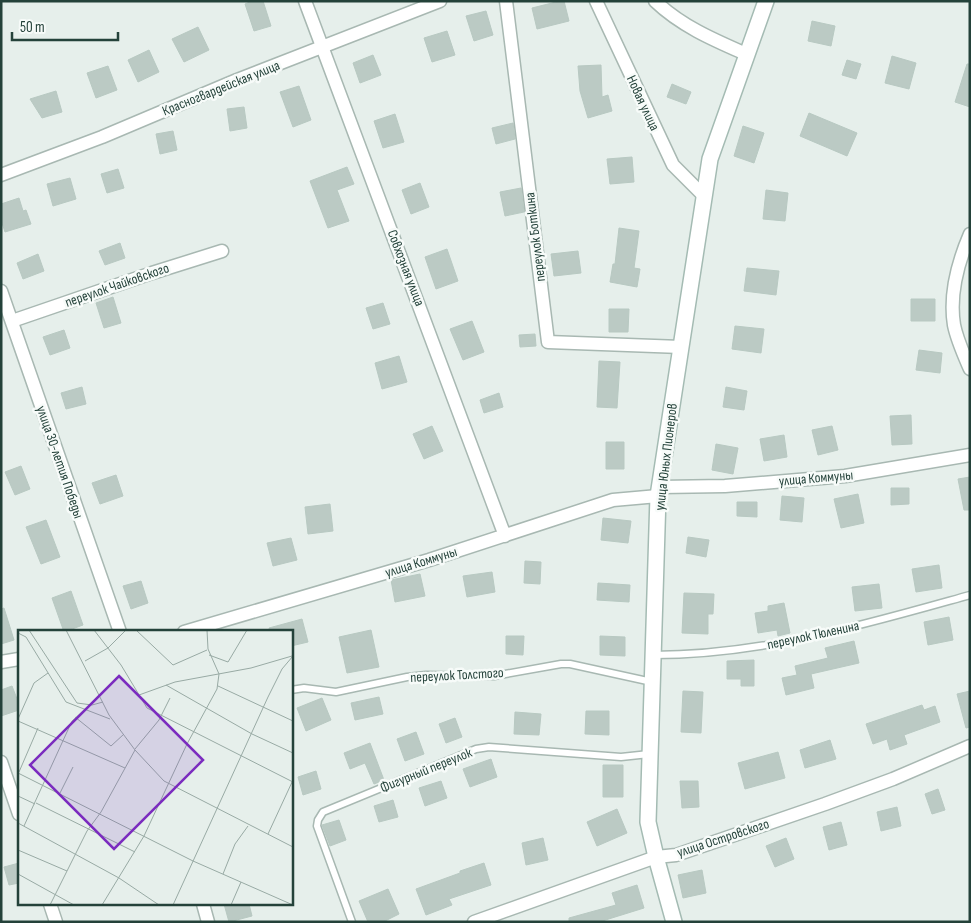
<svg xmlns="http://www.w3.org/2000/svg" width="971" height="923" viewBox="0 0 971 923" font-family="'Sofia Sans Condensed',sans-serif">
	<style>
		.building { fill: #bbcac4; stroke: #b8c9c2 }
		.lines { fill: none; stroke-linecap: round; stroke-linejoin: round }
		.lane-casing { stroke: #a8b8b2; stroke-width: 9 }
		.street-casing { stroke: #a8b8b2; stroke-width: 15 }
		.secondary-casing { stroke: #a4bbb3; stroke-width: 18 }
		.lane { stroke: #fff; stroke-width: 6 }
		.street { stroke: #fff; stroke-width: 12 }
		.secondary { stroke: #fff; stroke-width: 15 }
		.labels { text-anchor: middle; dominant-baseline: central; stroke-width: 5; stroke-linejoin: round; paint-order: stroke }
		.street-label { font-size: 14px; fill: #24423a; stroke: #f7fbf9 }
		.inset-road { fill: none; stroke: #98aaa4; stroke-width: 1 }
		.view { fill: #7b2cbf; fill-opacity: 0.15; stroke: #7b2cbf; stroke-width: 2.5 }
		.inset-edge { fill: none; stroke: #24423a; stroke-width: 2.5 }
	</style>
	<rect width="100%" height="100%" fill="#e6efeb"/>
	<!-- building -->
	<path class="building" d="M252 1H263L271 26 254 31 245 4Z
		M560 1H564L569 21 537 29 532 8Z
		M486 11 493 35 474 41 466 16Z
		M812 21 835 26 831 46 808 41Z
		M198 27 209 50 184 62 172 39Z
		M447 31 455 55 432 62 424 38Z
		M149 50 159 72 138 82 128 60Z
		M373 55 381 75 360 83 353 63Z
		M892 56 916 63 909 89 885 83Z
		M847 60 861 64 856 79 842 75Z
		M967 64H970V107L955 102Z
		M601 65 602 97 608 95 612 111 588 118 580 91 578 66Z
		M108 66 117 90 96 98 87 73Z
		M672 84 691 92 686 104 667 97Z
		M299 86 311 120 293 127 280 92Z
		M56 91 62 112 42 118 30 99Z
		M244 107 247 128 230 131 227 109Z
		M809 113 857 133 847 156 800 136Z
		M395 114 404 142 383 148 374 121Z
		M513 123 515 139 496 144 492 128Z
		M743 126 764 133 754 163 734 156Z
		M173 131 177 150 160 154 156 134Z
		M632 157 634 182 610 184 607 159Z
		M347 167 354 184 337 190 349 221 328 228 310 181Z
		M118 169 124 188 107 193 101 174Z
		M70 178 76 199 53 206 47 184Z
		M420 183 429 207 411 214 402 190Z
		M521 188 524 212 505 216 500 192Z
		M766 190 788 193 785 221 763 219Z
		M19 198 23 211 26 210 31 224 5 232 1 220V204Z
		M619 228 639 231 634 268 640 269 637 287 610 282 613 264H615Z
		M120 243 125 258 105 265 99 251Z
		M447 249 458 281 436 289 425 257Z
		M578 251 581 273 554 276 551 254Z
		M38 254 44 271 23 279 17 263Z
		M747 268 779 271 776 295 744 291Z
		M113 297 121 323 104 328 96 303Z
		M911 299H935V321H911Z
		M383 303 390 324 373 329 366 308Z
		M609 309H629L628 332H609Z
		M472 321 484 352 463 360 450 329Z
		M735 326 764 329 761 353 732 349Z
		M64 330 70 348 50 355 43 337Z
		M535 334 536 346 520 347 519 335Z
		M919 350 942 353 940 373 916 370Z
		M399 356 407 382 382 389 375 363Z
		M599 361 620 362 617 408 597 407Z
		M82 387 86 404 66 409 61 393Z
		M726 387 747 391 744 410 723 407Z
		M499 393 503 407 484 413 480 400Z
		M911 415 912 444 892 445 890 416Z
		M432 426 443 451 424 459 413 434Z
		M832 426 838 450 818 455 812 430Z
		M784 435 787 457 764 461 760 439Z
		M606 442H624V469H606Z
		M716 444 738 448 733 474 712 470Z
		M21 466 30 489 15 495 5 472Z
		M116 475 123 496 100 504 92 483Z
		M970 477V510H964L958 479Z
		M891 488H909V504L891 505Z
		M858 494 864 523 841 528 834 499Z
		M782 496 804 498 802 522 780 520Z
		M737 502H757V517L737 516Z
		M330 504 333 531 308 534 305 507Z
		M603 518 631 521 628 543 601 540Z
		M46 520 60 557 41 564 26 527Z
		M688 537 709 540 706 557 686 553Z
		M291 538 297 560 273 566 267 543Z
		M525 561 541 562 540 584 524 583Z
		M939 565 942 588 916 592 912 569Z
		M492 572 495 592 467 597 463 576Z
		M420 574 425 596 395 602 391 580Z
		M141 581 148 603 131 609 123 586Z
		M598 583 630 585 629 602 597 600Z
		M879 584 882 608 855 611 852 587Z
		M71 591 83 625 64 632 52 598Z
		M684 593 714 594 713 614H708V634L682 633Z
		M784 603 790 633 778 636 777 630 758 633 755 613 768 611V606Z
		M4 608 14 640 1 644V609Z
		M949 617 953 640 928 645 924 622Z
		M302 619 308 642 291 646V632H270L269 628Z
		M371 630 379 667 347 673 339 637Z
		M506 636H524L523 655 506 654Z
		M600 636 625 637V656L600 655Z
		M854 641 859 663 811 674 814 688 786 695 782 678 797 675 795 666 828 658 825 648Z
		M754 660V686H741V679H727V661Z
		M12 686 19 704V710L1 716V690Z
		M683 691 703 692 701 733 681 732Z
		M970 691V727L966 728 957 694Z
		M379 697 383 714 355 720 351 703Z
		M322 698 331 720 306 731 297 708Z
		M922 705 924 710 935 706 940 722 904 735 907 744 890 750 887 739 873 744 866 724Z
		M586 711H609V735L585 734Z
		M515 712 541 714 539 735 514 734Z
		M455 718 462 737 446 743 439 724Z
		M416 732 424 754 405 761 397 739Z
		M830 740 836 759 805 768 800 750Z
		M370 743 384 780 374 784 365 763 350 769 344 753Z
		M778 752 785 778 745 789 738 763Z
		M491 759 497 777 470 787 463 769Z
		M603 765H623V797H603Z
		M316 771 321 789 303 795 298 777Z
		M441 781 447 798 425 806 419 788Z
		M680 781H698L699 807 682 808Z
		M938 789 945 810 932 814 925 794Z
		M393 800 398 817 379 822 374 806Z
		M897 807 901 826 881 831 877 812Z
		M617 809 627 833 597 846 587 822Z
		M339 820 346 840 330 846 322 825Z
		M841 822 847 845 829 850 823 827Z
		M543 838 548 860 526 865 522 843Z
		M786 838 794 859 775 867 766 846Z
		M19 863V883L9 885 4 867Z
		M484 863 491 885 449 899 452 905 426 915 416 889 460 873V871Z
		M702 870 706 893 683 898 678 875Z
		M637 885 644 908 599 922H569V918L616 905 612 893Z
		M388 889 399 914 383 922H368L359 901Z
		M224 904H249L252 916 229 922Z"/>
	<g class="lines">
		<!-- lane casing -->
		<g class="lane-casing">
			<path id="lane" d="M653 655C763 655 866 624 970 595
				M291 690 304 688 336 692 407 677 426 675 494 676 561 664H570L652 682
				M352 922 317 826 318 820 323 812 476 749 489 747 621 757 649 754"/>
		</g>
		<!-- street casing -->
		<g class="street-casing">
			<path id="street" d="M305 1 505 536
				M506 1 548 342 681 347
				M596 1 673 165 704 196
				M655 1C681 26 714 40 746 54
				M1 175 102 137 237 80 440 1
				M970 234C958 262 949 294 954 325 957 340 964 355 970 369
				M1 291 120 632
				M12 321 152 273 222 251
				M660 487 725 486 845 476 970 455
				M184 632 429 560 613 500 658 496
				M1 662 19 659
				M1 762 19 814
				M50 904 56 922
				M203 904 208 922
				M474 922 656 857 676 855 825 804 893 779 970 746"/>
		</g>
		<!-- secondary casing -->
		<g class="secondary-casing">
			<path id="secondary" d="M674 922 656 857 648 822 658 496 710 159 766 1"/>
		</g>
		<!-- lane -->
		<use href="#lane" class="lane"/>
		<!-- street -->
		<use href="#street" class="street"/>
		<!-- secondary -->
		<use href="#secondary" class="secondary"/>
	</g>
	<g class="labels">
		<!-- street labels -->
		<g class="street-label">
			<text transform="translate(221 88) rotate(-22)">Красногвардейская улица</text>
			<text transform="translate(643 103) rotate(65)">Новая улица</text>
			<text transform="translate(535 237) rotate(-97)">переулок Боткина</text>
			<text transform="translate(406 268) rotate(69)">Совхозная улица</text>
			<text transform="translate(117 285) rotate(-19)">переулок Чайковского</text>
			<text transform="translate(666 457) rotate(-83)">улица Юных Пионеров</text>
			<text transform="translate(60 462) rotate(71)">улица 30-летия Победы</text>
			<text transform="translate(816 478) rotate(-5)">улица Коммуны</text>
			<text transform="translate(421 562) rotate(-17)">улица Коммуны</text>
			<text transform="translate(813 635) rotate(-12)">переулок Тюленина</text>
			<text transform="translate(457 675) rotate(-3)">переулок Толстого</text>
			<text transform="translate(426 770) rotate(-22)">Фигурный переулок</text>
			<text transform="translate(723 838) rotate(-18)">улица Островского</text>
		</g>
	</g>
	<!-- overview -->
	<g transform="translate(18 630)">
		<rect width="275" height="275" fill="#e6efeb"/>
		<path class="inset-road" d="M11 0 59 73 74 75 85 72M48 0 91 85 117 120 146 151 275 217M76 0 103 35 129 78 275 152M118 0 155 35 189 20M0 3 8 7 48 72 92 89M191 25 210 32 229 0M67 31 90 18 108 0M148 55 234 104 275 123M200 56 275 91M121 65 157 52 233 38 274 26M57 87 93 116 106 104M0 89 16 53 30 43M0 91 107 138M117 119 141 90 152 68M1 142 20 98M0 143 175 231 275 275M42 163 55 137M0 166 17 174M18 173 117 222M0 193 101 248 141 275M6 196 54 91 65 81M250 204 275 150M0 220 49 241M0 244 56 275M205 244 217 214 230 196M32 275 69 201 83 182 117 120M84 275 126 206 169 114 199 59 201 44 190 19 189 0M155 275 250 67 264 39 275 26M213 275 223 252"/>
		<path class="view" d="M101 46 185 130 96 219 12 135Z"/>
		<rect width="275" height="275" class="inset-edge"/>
	</g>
	<!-- border -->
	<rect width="971" height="923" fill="none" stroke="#24423a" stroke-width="5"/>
	<!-- scale -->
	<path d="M12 32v8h106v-8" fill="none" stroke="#24423a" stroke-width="2.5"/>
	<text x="20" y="32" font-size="15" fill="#24423a" stroke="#f7fbf9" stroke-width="4" paint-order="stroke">50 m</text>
</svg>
